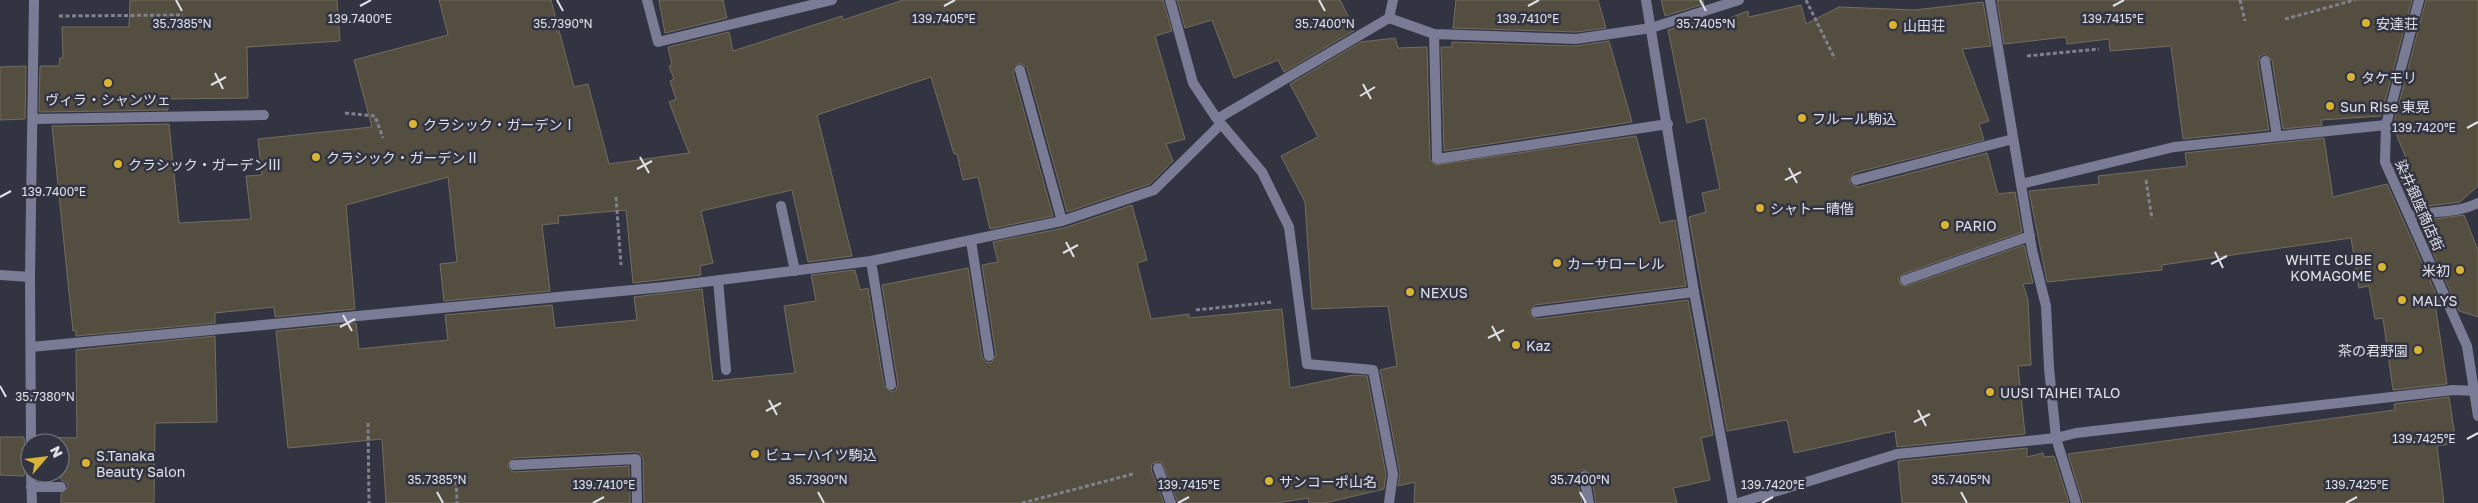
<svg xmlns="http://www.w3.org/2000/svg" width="2478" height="503" viewBox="0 0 2478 503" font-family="'Golos Text','Noto Sans JP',sans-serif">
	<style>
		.building { fill: #534e3f; stroke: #736e5e }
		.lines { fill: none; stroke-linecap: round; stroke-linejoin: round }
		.path { stroke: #7f818d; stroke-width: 3; stroke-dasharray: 4 2.5; stroke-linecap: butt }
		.service { stroke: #7a7c96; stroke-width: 10 }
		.minor { stroke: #7a7c96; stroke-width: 10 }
		.tertiary { stroke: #7a7c96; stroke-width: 10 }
		.ticks { fill: none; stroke: #dfe0e9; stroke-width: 2 }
		.poi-dot { fill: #d9b334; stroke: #323442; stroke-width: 2 }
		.labels { text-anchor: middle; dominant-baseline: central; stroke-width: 5; stroke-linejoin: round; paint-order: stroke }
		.poi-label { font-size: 14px; fill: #dfe0e9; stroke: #323442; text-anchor: start }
		.street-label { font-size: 14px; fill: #dfe0e9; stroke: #323442 }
		.ticks-label { font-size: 12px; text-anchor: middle; fill: #dfe0e9; stroke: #323442; stroke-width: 5; stroke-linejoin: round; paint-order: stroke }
	</style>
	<rect width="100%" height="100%" fill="#323442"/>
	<!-- building -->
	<path class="building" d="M130 0H337L340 41 247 47 248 98 167 99 168 110 39 112 40 66H59L60 58H63L62 27H129Z
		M439 0H551L574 87 588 84 609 164 689 153 669 102 676 99 670 81 674 79 669 66 672 65 668 47 729 32 733 51 842 16 843 20 903 0H1163L1172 31 1155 36 1185 139 1166 144 1173 161 1150 184 1067 212 1027 68 1022 64H1018L1013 72 1053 216 990 229 978 177 963 180 957 154H954L931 77 817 115 852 256 808 262 792 190 701 211 713 263 700 266 701 275 633 283 626 210 558 216 559 223 542 225 550 291 444 301 440 264 457 262 448 177 346 205 355 309 275 317 274 307 215 313V323L76 336V330L73 331 52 126 169 124 179 223 251 219 246 176 262 175 258 139 372 127 354 60 448 35Z
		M659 0H723L727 18 665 33Z
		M1177 0H1340L1355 30 1284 72 1278 60 1234 78 1212 20 1185 28Z
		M1456 0H1598L1606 28 1576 32 1453 28Z
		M1661 0H1703L1704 4 1665 16Z
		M1997 0H2412L2381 116 2321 120 2322 125 2283 129 2272 60 2264 54 2260 56 2258 62 2269 130 2183 139 2171 46 2110 51 2109 39 2067 44 2066 37 2004 44Z
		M2426 0H2478V186L2460 202 2413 208 2401 181 2414 178 2393 126Z
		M1983 2 1991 46 1962 49 1989 121 1979 124 1984 140 1854 173 1849 181 1852 185 1858 187 1987 153 1998 194 2015 192 2022 232 1903 274 1898 279 1901 285 1907 286 2024 245 2033 283 2023 284 2028 300 2031 365 2018 366 2025 434 1897 447 1895 431 1794 453 1787 420 1727 431 1689 217 1706 212 1702 193 1720 189 1705 118 1687 123 1668 30 1706 18 1708 26 1748 11 1749 17 1801 5 1806 24 1839 7 1915 10Z
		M1395 38 1398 48 1427 47 1430 159 1435 165 1636 136 1660 223 1675 220 1686 286 1535 305 1529 312 1531 316 1537 319 1688 300 1713 435 1701 438 1710 480 1673 488 1677 503H1596L1591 474 1583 469 1579 471 1577 477 1582 503H1414L1415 482 1398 486 1400 473 1380 370 1397 366 1388 306 1312 309 1305 202 1281 156 1318 137 1290 84 1361 42Z
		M1609 41 1632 122 1444 151 1441 47H1452V42L1576 46Z
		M26 66 25 119 0 120V67Z
		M2324 138 2333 197 2387 184 2441 305 2435 303 2447 384 2393 390 2383 318 2375 319 2369 286 2359 288 2351 238 2162 265V270L2047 282 2029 191 2099 184 2098 176 2187 166 2185 153Z
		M1132 205 1147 260 1137 263 1151 319 1189 314V318L1282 309 1290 388 1353 375 1367 376 1386 474 1384 489 1325 503H1309L1308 498 1277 503H1178L1164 466 1159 461 1152 464 1151 470 1164 503H644L643 458 640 453 636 452 514 458 507 465 509 469 514 472 629 466 630 503H386L382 439 288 448 276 331 356 323 359 349 448 340 445 315 552 305 555 328 637 320 634 297 702 289 713 381 795 373 784 306 816 301 811 275 855 270 860 290 868 288 884 386 892 392 896 390 898 384 882 285 968 268 982 357 986 362 991 363 996 355 982 265 998 262 993 242 1064 228Z
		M2464 215 2478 250V317L2459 311 2419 221Z
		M215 336 217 422 155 423 154 503H61V494L68 487 67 483 61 480V476H38V473H60V443H38V437L77 438 76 350Z
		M2449 397 2456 443 2437 446 2444 503H2083L2068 454 2395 410 2394 404Z
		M0 437H24L25 446 30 450V466L25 469 24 476 0 475Z
		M2027 448V457L2043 453 2044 457 2054 456 2069 503H1902L1898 461Z"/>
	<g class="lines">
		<!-- path -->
		<path class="path" d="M1806 0 1835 59
			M2240 0 2245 21
			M59 16 183 15
			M2285 19 2355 0
			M2027 56 2099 49
			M345 113 375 116 383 138
			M2146 180 2152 219
			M616 197 621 265
			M1196 310 1273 302
			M368 423 369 503
			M456 475 457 503
			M1022 503 1133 474"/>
		<!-- service -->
		<path class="service" d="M647 0 658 42 832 0
			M1389 18 1434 34 1576 39 1651 28 1739 0
			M1434 34 1437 159 1668 124
			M2265 61 2277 136
			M1020 70 1062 221
			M33 119 264 115
			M1856 180 2013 139
			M2021 184 2174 147 2386 125
			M781 206 795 271
			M2410 216C2432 210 2457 214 2478 203
			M971 241 989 356
			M871 261 891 385
			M718 280 726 370
			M1905 280 2030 236
			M1536 312 1694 292
			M31 347 664 287 871 261 1062 221 1154 190 1221 124
			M514 465 636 459 637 503
			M1158 468 1171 503
			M1584 476 1589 503
			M31 487H61"/>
		<!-- minor -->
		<path class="minor" d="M1170 0 1193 83 1217 119 1262 172 1289 227 1307 364 1373 370 1393 474 1389 503
			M1646 0 1694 292 1733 503
			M1990 0 2032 250 2046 306 2049 368 2056 438 2076 503
			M2419 0 2386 125 2385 162 2467 346 2478 416
			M1217 119 1389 18 1393 0
			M0 275 30 277 31 443
			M31 473 32 503
			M1738 503 1897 454 2056 438 2076 433 2453 390 2478 391"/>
		<!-- tertiary -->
		<path class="tertiary" d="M30 277 34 0"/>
	</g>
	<!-- ticks -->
	<path class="ticks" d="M176 0 182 11M557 0 563 11M1319 0 1325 11M1700 0 1706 11M360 6 371 0M944 6 955 0M1528 6 1539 0M2113 6 2124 0M215 73 223 89M1363 84 1371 99M211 85 226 77M1360 96 1375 87M2467 128 2478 122M640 157 649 173M1789 168 1797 183M637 169 652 161M1785 180 1801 172M0 197 11 191M1066 242 1074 257M2215 252 2223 268M1063 253 1078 245M2211 264 2227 256M343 315 352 331M1492 326 1500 341M340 327 355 319M1488 338 1504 330M0 386 6 397M769 400 777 415M1918 410 1926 426M766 411 781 403M1914 422 1930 414M2467 439 2478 433M437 492 443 503M818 492 824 503M1580 492 1586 503M1961 492 1967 503M593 503 604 497M1178 503 1189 497M1762 503 1773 497M2346 503 2357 497"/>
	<!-- markers -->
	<g class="poi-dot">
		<circle cx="2366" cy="23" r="5"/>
		<circle cx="1893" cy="25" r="5"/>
		<circle cx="2351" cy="77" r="5"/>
		<circle cx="108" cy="83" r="5"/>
		<circle cx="2330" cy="106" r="5"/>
		<circle cx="1802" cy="118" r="5"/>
		<circle cx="413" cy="124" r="5"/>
		<circle cx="316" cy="157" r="5"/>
		<circle cx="118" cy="164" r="5"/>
		<circle cx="1760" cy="208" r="5"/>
		<circle cx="1945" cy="225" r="5"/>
		<circle cx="1557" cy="263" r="5"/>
		<circle cx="2382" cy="267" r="5"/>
		<circle cx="2460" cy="270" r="5"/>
		<circle cx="1410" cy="292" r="5"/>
		<circle cx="2402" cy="300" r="5"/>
		<circle cx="1516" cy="345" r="5"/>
		<circle cx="2418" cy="350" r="5"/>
		<circle cx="1990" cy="392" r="5"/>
		<circle cx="755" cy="454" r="5"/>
		<circle cx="86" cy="463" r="5"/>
		<circle cx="1269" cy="481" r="5"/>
	</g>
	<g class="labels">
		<!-- poi labels -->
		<g class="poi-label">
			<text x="2376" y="23">安達荘</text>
			<text x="1903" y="25">山田荘</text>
			<text x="2361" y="77">タケモリ</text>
			<text x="108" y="99" text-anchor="middle">ヴィラ・シャンツェ</text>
			<text x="2340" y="106">Sun Rise 東晃</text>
			<text x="1812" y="118">フルール駒込</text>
			<text x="423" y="124">クラシック・ガーデンⅠ</text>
			<text x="326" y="157">クラシック・ガーデンⅡ</text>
			<text x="128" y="164">クラシック・ガーデンⅢ</text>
			<text x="1770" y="208">シャトー晴偕</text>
			<text x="1955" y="225">PARIO</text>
			<text x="2372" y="259" text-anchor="end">WHITE CUBE<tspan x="2372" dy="16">KOMAGOME</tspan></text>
			<text x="1567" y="263">カーサローレル</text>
			<text x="2450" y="270" text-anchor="end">米初</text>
			<text x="1420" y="292">NEXUS</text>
			<text x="2412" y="300">MALYS</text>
			<text x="1526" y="345">Kaz</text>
			<text x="2408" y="350" text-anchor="end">茶の君野園</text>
			<text x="2000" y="392">UUSI TAIHEI TALO</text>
			<text x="765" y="454">ビューハイツ駒込</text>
			<text x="96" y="455">S.Tanaka<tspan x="96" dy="16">Beauty Salon</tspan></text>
			<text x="1279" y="481">サンコーポ山名</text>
		</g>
		<!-- street labels -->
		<g class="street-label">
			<text transform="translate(2420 205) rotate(66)">染井銀座商店街</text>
		</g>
	</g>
	<g class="ticks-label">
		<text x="360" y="23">139.7400°E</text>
		<text x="944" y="23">139.7405°E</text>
		<text x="1528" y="23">139.7410°E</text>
		<text x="2113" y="23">139.7415°E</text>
		<text x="182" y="28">35.7385°N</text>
		<text x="563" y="28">35.7390°N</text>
		<text x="1325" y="28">35.7400°N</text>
		<text x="1706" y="28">35.7405°N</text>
		<text x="2424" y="132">139.7420°E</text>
		<text x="54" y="196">139.7400°E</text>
		<text x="45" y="401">35.7380°N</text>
		<text x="2424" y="443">139.7425°E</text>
		<text x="437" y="484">35.7385°N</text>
		<text x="818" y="484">35.7390°N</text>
		<text x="1580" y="484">35.7400°N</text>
		<text x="1961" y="484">35.7405°N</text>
		<text x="604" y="489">139.7410°E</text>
		<text x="1189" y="489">139.7415°E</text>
		<text x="1773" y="489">139.7420°E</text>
		<text x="2357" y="489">139.7425°E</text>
	</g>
	<!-- north arrow -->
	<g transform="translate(45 458) rotate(62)"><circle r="24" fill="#323442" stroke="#777985"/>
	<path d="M0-4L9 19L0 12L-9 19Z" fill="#d9b334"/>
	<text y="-8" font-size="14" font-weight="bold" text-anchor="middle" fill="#dfe0e9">N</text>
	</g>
</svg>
